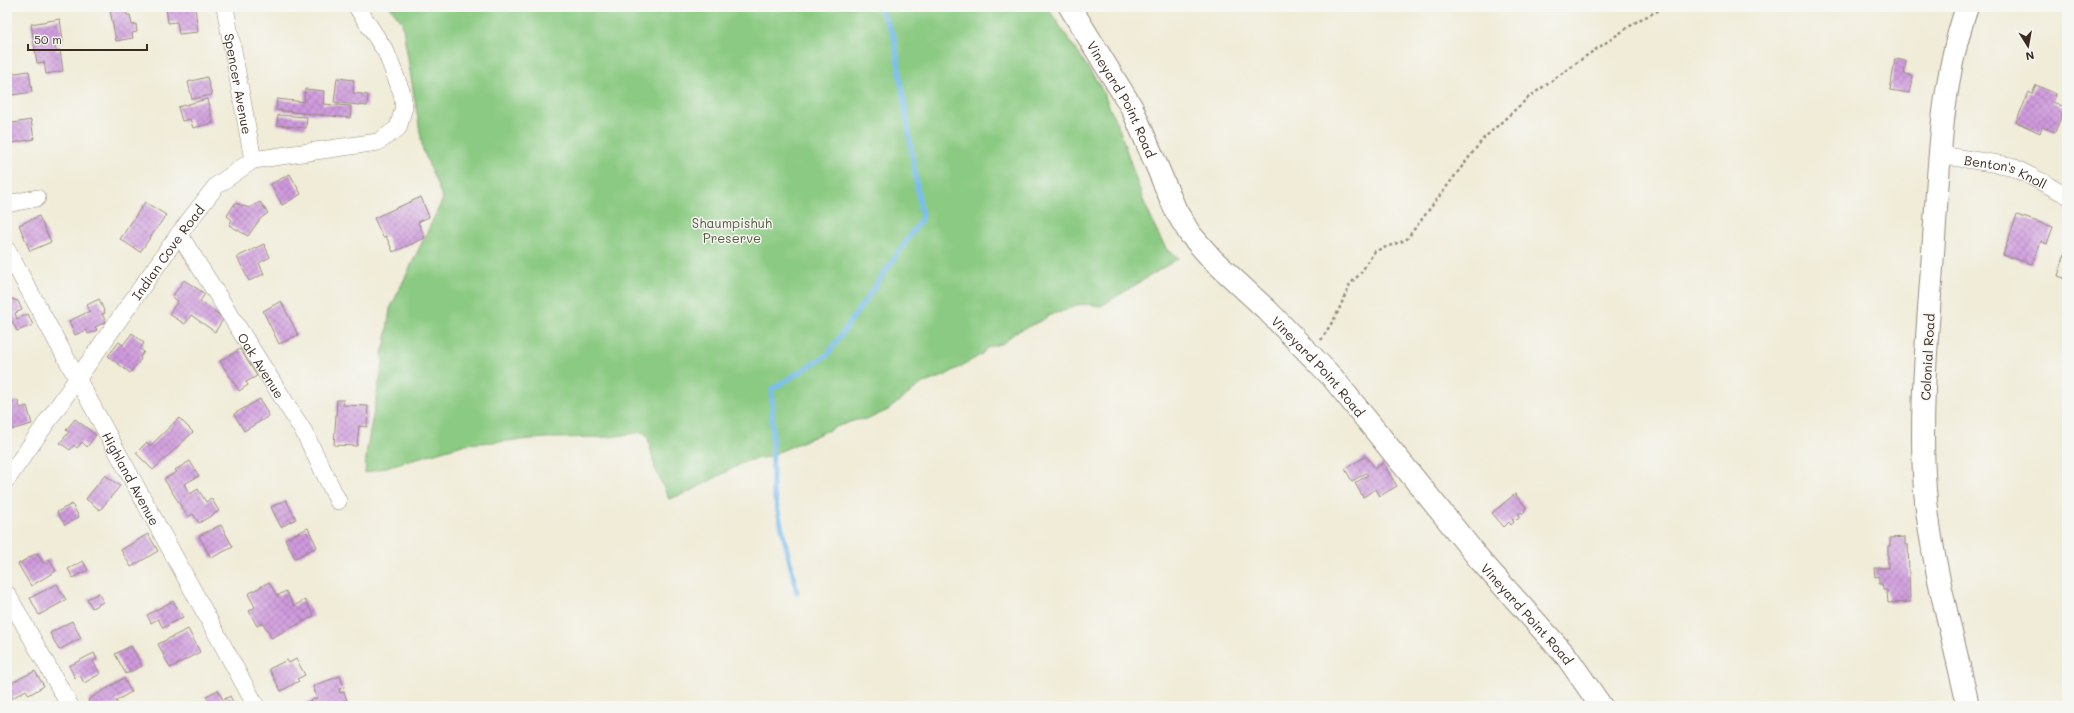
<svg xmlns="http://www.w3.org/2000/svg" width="2074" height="713" viewBox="0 0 2074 713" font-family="Mali,sans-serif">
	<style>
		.green { fill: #8bca82; stroke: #637a50 }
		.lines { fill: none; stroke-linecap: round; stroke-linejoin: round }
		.stream { stroke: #7abef0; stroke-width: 5 }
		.building { fill: url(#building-cross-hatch) }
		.street-casing { stroke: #968b7b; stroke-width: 18 }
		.secondary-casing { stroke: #968b7b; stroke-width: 24 }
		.path { stroke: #968b7b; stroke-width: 2.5; stroke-dasharray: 3 3; stroke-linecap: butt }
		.street { stroke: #fff; stroke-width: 17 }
		.secondary { stroke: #fff; stroke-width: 22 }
		.labels { text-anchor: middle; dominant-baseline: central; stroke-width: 3; stroke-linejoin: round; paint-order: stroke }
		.street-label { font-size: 13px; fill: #3b2a1e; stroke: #f6f6f2 }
		.park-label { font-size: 13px; fill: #535a3c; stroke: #f6f6f2 }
	</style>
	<defs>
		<pattern id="building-cross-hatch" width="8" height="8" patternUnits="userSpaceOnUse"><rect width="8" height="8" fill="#cf9add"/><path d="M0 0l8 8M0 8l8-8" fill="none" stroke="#a97eb3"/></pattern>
	</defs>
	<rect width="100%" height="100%" fill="#f6f6f2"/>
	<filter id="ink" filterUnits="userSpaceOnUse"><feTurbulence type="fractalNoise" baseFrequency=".025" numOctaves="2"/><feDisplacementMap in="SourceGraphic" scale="8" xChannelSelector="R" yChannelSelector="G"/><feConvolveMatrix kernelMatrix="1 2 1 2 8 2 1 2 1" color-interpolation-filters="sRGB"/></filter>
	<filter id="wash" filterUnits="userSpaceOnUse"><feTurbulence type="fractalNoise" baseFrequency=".012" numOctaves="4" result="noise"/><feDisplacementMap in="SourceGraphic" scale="16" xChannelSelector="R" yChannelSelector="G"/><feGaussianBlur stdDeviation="0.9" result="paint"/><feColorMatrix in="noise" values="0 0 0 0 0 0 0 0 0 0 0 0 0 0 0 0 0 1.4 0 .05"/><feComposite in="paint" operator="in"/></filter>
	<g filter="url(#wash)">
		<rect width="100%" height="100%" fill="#f0ecd8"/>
		<!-- green -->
		<path class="green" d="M390 7H1047L1099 84 1120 131 1143 200 1159 236 1167 250 1179 258 1101 306 1086 304 1076 305 1061 312 1050 314 1043 320 1016 332 1003 343 987 348 982 354 944 376 921 384 888 410 868 419 856 420 836 427 767 457 746 461 689 492 669 499 655 468 648 437 643 432 610 437 546 438 466 444 365 473 367 448 383 362 382 352 385 345 390 309 443 199 423 150 402 22Z"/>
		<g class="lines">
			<!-- stream -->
			<path class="stream" d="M797 592 773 490 772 389 827 355 922 218 894 36 879 7"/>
		</g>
		<g id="blocks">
			<!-- building -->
			<path class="building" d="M125 7 127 15H130L132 25 136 24 137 32 132 33 133 38 116 41 110 10Z
				M166 7H195L198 32 179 34 177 22 168 23Z
				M60 19 63 42 55 44 56 51 60 50 63 71 46 74 44 62 37 63 31 24Z
				M1895 59 1906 61 1904 74 1913 76 1909 93 1890 90Z
				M29 71 32 92 13 95 9 74Z
				M207 77 212 95 192 99 188 82Z
				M337 78 354 80 353 93 368 95 367 106 334 102Z
				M2036 85 2056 94 2053 102 2065 107 2055 132 2042 127 2040 133 2016 122 2029 92 2032 94Z
				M305 89 324 91 323 104 351 106 350 118 276 110 277 99 304 102Z
				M207 99 213 123 193 128 190 119 182 121 178 107Z
				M278 115 307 117 306 128 277 125Z
				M31 120 34 139 7 144V124Z
				M290 174 301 194 282 205 271 184Z
				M421 197 429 217 418 222 425 238 393 252 386 236 383 237 374 218Z
				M145 202 166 215 140 252 120 239Z
				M260 202 268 213 260 219 248 236 229 225 232 220 227 216 235 203 249 208Z
				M2017 215 2053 227 2047 244 2041 241 2032 264 2003 255Z
				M39 216 51 242 30 251 19 225Z
				M264 244 270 257 259 263 264 274 249 281 237 257Z
				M2067 247V279L2058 276Z
				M184 280 205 294 200 301 224 318 215 332 191 315 185 324 169 314 178 301 172 297Z
				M9 298 18 301 22 310 15 313 17 319 28 314 33 325 17 331 12 321 7 323V299Z
				M99 299 105 313 102 314 106 322 95 327 97 330 88 334 86 330 75 335 69 321 90 311 87 305Z
				M281 301 298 335 279 344 263 311Z
				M132 333 144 343 140 349 144 352 140 357 141 359 130 373 108 356 119 342 123 345Z
				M240 349 257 376 246 382 248 385 239 391 220 361Z
				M7 386 12 402 18 401 20 408 27 406 32 424 10 430 7 418Z
				M260 399 269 416 244 431 234 414Z
				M337 400H344L343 405 368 406 367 427 359 426 357 446 334 445Z
				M179 418 193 432 153 470 136 453 147 442 150 446Z
				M75 419 96 435 87 447 82 442 77 448 74 445 70 450 60 443 69 432 66 430Z
				M1366 456 1375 468 1383 463 1397 486 1380 496 1376 489 1363 497 1355 483 1368 475 1366 473 1352 481 1345 469Z
				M190 461 199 476 184 484 190 494 198 489 206 502 211 498 219 511 199 523 193 514 188 517 164 479 177 472 175 470Z
				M105 475 120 486 100 510 86 499Z
				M1515 494 1526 507 1523 514 1521 512 1518 515 1520 517 1517 520 1515 518 1512 520 1514 522 1511 525 1509 522 1504 527 1492 513Z
				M286 500 296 519 281 527 271 507Z
				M72 504 79 517 65 525 57 512Z
				M221 525 233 547 211 558 199 536Z
				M308 528 317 547 295 558 285 539Z
				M148 534 158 551 131 567 121 550Z
				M1905 537V545H1908L1910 602 1888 603 1887 590H1883L1882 584H1879V576L1875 577 1874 568H1888V546H1890V538Z
				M37 553 43 563 49 559 56 571 31 586 18 564Z
				M83 561 88 570 73 578 68 569Z
				M269 582 277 596 286 591 294 606 305 600 314 616 271 638 263 623 257 626 249 611 255 607 248 594Z
				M57 584 66 600 39 615 30 598Z
				M99 593 103 602 92 608 87 599Z
				M173 601 183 617 163 628 158 619 151 623 147 615Z
				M72 621 81 638 59 650 50 633Z
				M188 629 200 652 170 668 158 644Z
				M131 646 142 666 126 674 115 654Z
				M94 653 97 659 93 661 100 674 84 683 80 675 75 678 69 666Z
				M296 659 305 675 297 679 299 681 281 691 269 669 287 660 289 663Z
				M35 671 44 686 29 695 26 690 9 700 13 705 7 706V685Z
				M340 676 344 687 339 689 340 693 344 692 349 706H302L301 704 317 698 313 686Z
				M124 678 131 692 116 701 119 705 91 706 88 700Z
				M218 690 223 700 230 696 235 706H211L206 696Z"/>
		</g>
	</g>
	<g filter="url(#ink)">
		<use href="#blocks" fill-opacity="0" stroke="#968b7b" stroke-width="1"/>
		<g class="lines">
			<!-- street casing -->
			<g class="street-casing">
				<g id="street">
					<path id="s1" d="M225 7 253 160"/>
					<path id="s2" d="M1940 155 2011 166 2067 195"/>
					<path d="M7 204 37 198"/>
					<path id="s3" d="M179 234 304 432 338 501"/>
					<path id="s4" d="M7 250 256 706"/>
					<path id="s5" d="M7 479 179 234 216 186 253 160 378 142 398 128 404 107 402 93 386 52 357 7"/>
					<path d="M7 594 70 706"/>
				</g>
			</g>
			<!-- secondary casing -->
			<g class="secondary-casing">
				<g id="secondary">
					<path id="s6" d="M1070 7 1132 108 1176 211 1190 234 1212 259 1267 310 1332 377 1480 560 1567 657 1601 706"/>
					<path d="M1967 7C1940 85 1939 171 1933 253 1928 331 1919 411 1925 490 1931 563 1953 635 1968 706"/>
				</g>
			</g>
			<!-- path -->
			<path class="path" d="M1321 340 1336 316 1350 284 1360 274 1375 251 1406 240 1483 139 1529 97 1589 54 1639 20 1666 7"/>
			<!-- street -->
			<use href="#street" class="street"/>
			<!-- secondary -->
			<use href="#secondary" class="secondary"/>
		</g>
	</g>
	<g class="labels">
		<!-- street labels -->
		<g class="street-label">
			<text stroke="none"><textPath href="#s1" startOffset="78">Spencer Avenue</textPath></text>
			<text stroke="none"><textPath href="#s6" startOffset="106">Vineyard Point Road</textPath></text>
			<text stroke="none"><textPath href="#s2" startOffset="68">Benton's Knoll</textPath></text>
			<text stroke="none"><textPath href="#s5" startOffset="278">Indian Cove Road</textPath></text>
			<text transform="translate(1927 357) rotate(-87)">Colonial Road</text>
			<text stroke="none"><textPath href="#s3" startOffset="155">Oak Avenue</textPath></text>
			<text stroke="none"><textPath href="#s6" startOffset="442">Vineyard Point Road</textPath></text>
			<text stroke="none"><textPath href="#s4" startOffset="260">Highland Avenue</textPath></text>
			<text stroke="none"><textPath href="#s6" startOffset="766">Vineyard Point Road</textPath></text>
		</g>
		<!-- park labels -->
		<g class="park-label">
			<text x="732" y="222">Shaumpishuh<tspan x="732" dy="15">Preserve</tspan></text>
		</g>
	</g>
	<!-- margin -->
	<rect width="2074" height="713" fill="none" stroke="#f6f6f2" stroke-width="24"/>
	<!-- north arrow -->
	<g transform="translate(2028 46) rotate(169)" stroke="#f6f6f2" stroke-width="3" paint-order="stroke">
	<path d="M0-3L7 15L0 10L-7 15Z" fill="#3b2a1e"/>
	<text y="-6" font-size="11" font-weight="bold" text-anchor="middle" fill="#3b2a1e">N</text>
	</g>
	<!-- scale -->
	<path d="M28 44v6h119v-6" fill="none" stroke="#3b2a1e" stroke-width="2"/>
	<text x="34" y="44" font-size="12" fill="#3b2a1e" stroke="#f6f6f2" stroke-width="3" paint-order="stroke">50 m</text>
</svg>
